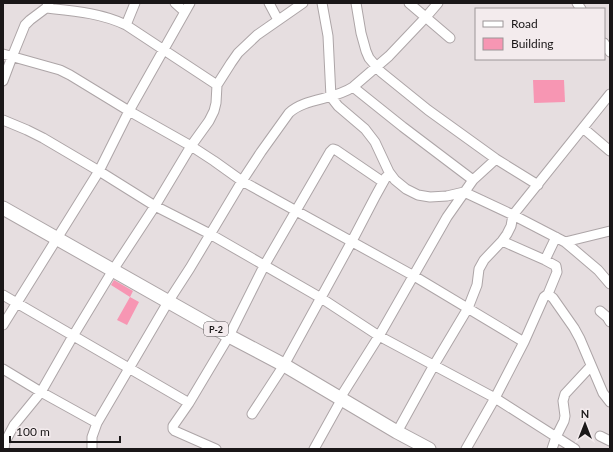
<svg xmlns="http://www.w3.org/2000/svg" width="613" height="452" viewBox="0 0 613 452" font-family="Lato,sans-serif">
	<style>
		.building { fill: #f796b3 }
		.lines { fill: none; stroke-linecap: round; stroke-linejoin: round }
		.minor-casing { stroke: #ada5a7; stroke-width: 11 }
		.highway-casing { stroke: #ada5a7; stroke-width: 15 }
		.minor { stroke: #fff; stroke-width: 9 }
		.highway { stroke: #fff; stroke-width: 13 }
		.labels { text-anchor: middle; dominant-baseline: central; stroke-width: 3.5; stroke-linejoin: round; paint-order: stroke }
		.shield { fill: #f3ebed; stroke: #5b5758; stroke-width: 1 }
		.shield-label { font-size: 9px; font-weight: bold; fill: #1a1718 }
	</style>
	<rect width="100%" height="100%" fill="#e6dee0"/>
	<!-- building -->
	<path class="building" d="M533 80H564L565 102 534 103Z
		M114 280 133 291 130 297 111 285Z
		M130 297 139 302 127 325 117 320Z"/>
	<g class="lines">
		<!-- minor casing -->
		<g class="minor-casing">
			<path id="minor" d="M175 3 185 12
				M269 3 278 20
				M322 3 328 36 331 97 338 106 365 129 375 142 389 172 395 180 406 189 418 195 430 197 447 196 464 192 513 215 565 242 598 270 610 284
				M356 3 361 33 366 51 369 58 381 72 428 110 496 159 538 185
				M409 3 450 38
				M577 3 581 9
				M46 8C74 11 101 13 126 25L217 85
				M126 25 135 3
				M604 43 610 52
				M3 54 60 70 70 75 129 111 191 146 214 161 242 181 414 276 524 342
				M3 81 12 57 25 25 30 20 46 8 49 3
				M353 87 403 127 473 180
				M3 120 27 130 43 138 99 171 155 206 210 234 321 298 379 336 495 398 575 449
				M583 128 610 151
				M565 242 610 231
				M545 260 556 237
				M548 294 553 298 574 328 580 339 603 393 610 402
				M3 295 189 403
				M600 311 607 317 610 322
				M3 325 99 171 129 111 190 3
				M3 369 41 392 97 423
				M252 414 284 365 352 241 375 197 386 177
				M397 432 434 365 468 308 477 285 479 269 484 260 502 241 507 234 511 226 513 215 610 94
				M600 436 610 441
				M4 449 5 442 14 425 41 392 73 336 113 270 155 206 191 146 209 121 214 111 216 103 217 85 231 63 238 53 257 35 303 3
				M92 449V437L97 423 168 302 190 268 242 181 261 152 289 113C305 98 334 100 353 87L389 56 426 17 438 3
				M216 449 175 431 173 429V426L189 403 229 336 264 266 330 152 333 149 336 150 383 182
				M314 449 339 404 340 398 379 336 447 217 473 180 496 159
				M466 449 495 398 524 342 544 297 548 294 557 272 556 266 545 260 502 241
				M552 449 556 437 564 421 565 416 563 401 565 394 591 366"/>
		</g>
		<!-- highway casing -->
		<g class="highway-casing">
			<path id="highway" d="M3 208 229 336 284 365 397 432 429 449"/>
		</g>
		<!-- minor -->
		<use href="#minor" class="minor"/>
		<!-- highway -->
		<use href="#highway" class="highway"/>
	</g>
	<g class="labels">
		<!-- shield labels -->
		<rect class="shield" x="204" y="322" width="24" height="14" rx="3"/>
		<g class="shield-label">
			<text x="216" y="329">P-2</text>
		</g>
	</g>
	<!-- border -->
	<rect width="613" height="452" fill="none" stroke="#1a1718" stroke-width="8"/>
	<!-- legend -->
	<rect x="475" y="8" width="130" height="52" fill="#f3ebed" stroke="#9c9698"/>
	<rect x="483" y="21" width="20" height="6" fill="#ffffff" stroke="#9c9698"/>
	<text x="511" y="28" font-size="12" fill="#1a1718">Road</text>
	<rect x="483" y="38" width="20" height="12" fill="#f796b3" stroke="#9c9698"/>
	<text x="511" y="48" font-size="12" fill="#1a1718">Building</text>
	<!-- north arrow -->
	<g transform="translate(585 424)" stroke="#f3ebed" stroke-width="3" paint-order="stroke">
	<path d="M0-3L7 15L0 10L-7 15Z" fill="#1a1718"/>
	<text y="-6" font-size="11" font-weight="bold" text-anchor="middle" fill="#1a1718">N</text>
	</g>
	<!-- scale -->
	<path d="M10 436v6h110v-6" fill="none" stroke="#1a1718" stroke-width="2"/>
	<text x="16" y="436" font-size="12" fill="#1a1718" stroke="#f3ebed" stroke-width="3" paint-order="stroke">100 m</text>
</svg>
